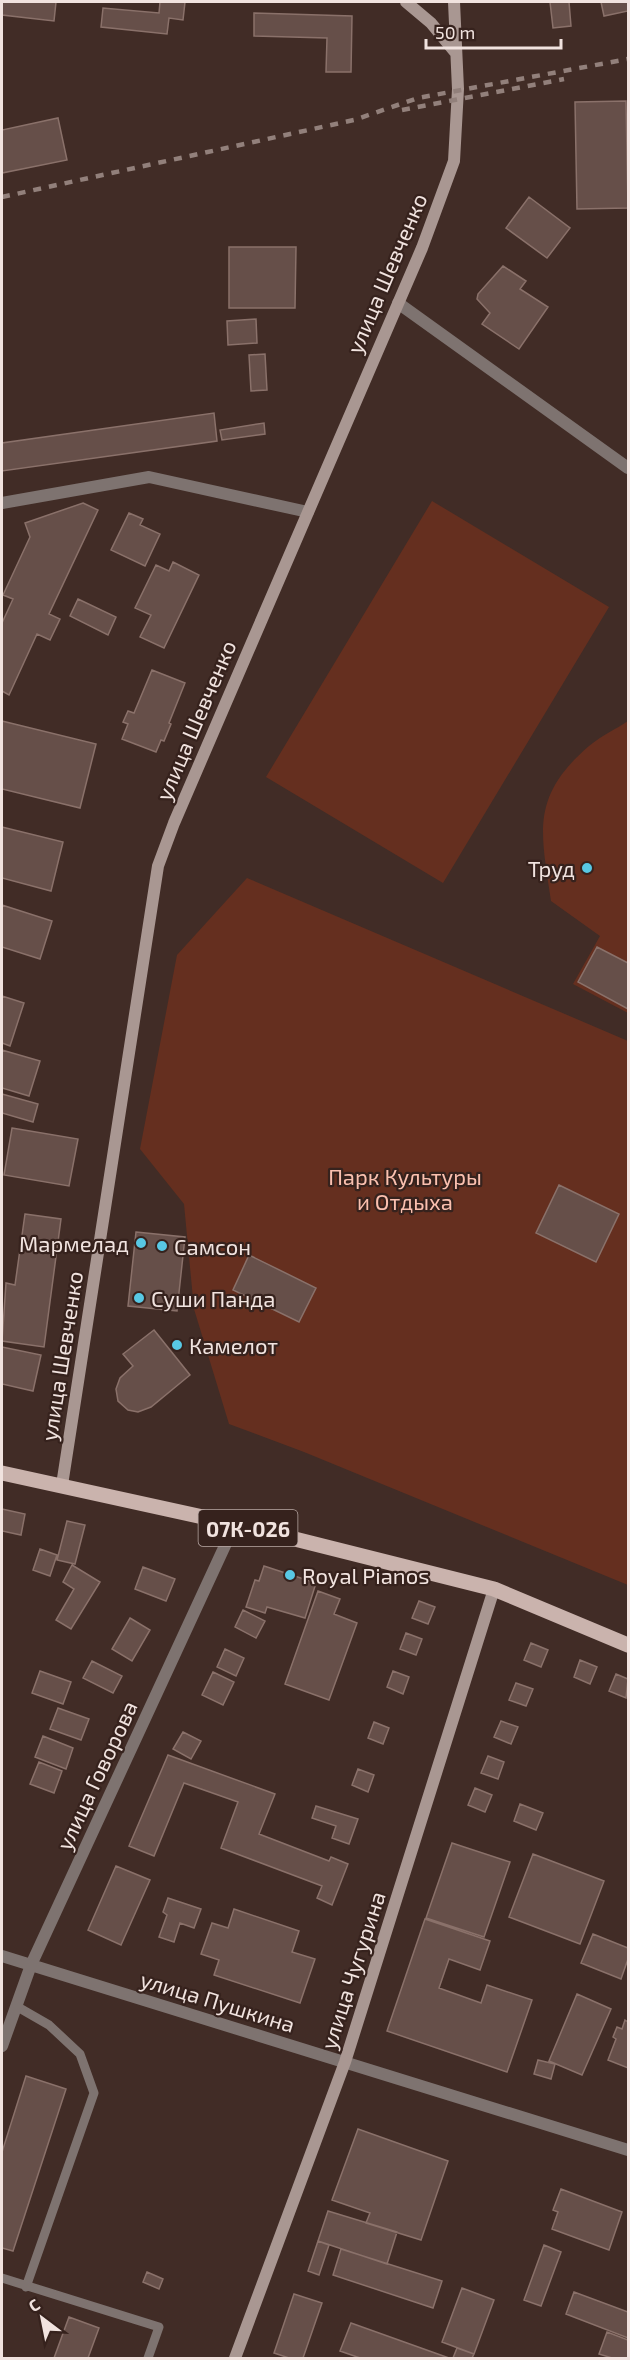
<svg xmlns="http://www.w3.org/2000/svg" width="630" height="2360" viewBox="0 0 630 2360" font-family="'Exo 2',sans-serif">
	<style>
		.green { fill: #652f1f }
		.building { fill: #664f49; stroke: #8a716a; stroke-width: 1.5 }
		.lines { fill: none; stroke-linecap: round; stroke-linejoin: round }
		.lane { stroke: #7e7370; stroke-width: 9 }
		.street { stroke: #7e7370; stroke-width: 12 }
		.secondary { stroke: #a99792; stroke-width: 12 }
		.primary { stroke: #cab3ad; stroke-width: 15 }
		.rail { stroke: #92807b; stroke-width: 4.5; stroke-dasharray: 8 8; stroke-linecap: butt }
		.poi-dot { fill: #58c8e4; stroke: #36221d; stroke-width: 2 }
		.labels { text-anchor: middle; dominant-baseline: central; stroke-width: 4.5; stroke-linejoin: round; paint-order: stroke }
		.shield { fill: #36221d; stroke: #b9a9a5; stroke-width: 1.5 }
		.shield-label { font-size: 21px; font-weight: bold; fill: #f1e3df }
		.street-label { font-size: 22px; fill: #f1e3df; stroke: #36221d }
		.poi-label { font-size: 22px; fill: #f1e3df; stroke: #36221d; text-anchor: start }
		.park-label { font-size: 22px; fill: #fbc0af; stroke: #36221d }
	</style>
	<rect width="100%" height="100%" fill="#412c26"/>
	<!-- green -->
	<path class="green" d="M432 501 609 607 443 883 266 777Z
		M628 721V1013L573 984 600 936 551 901C541 832 530 797 589 746 601 736 616 729 628 721Z
		M247 878 628 1041V1585L304 1452 229 1424 194 1309 184 1204 140 1149 177 955Z"/>
	<!-- building -->
	<path class="building" d="M2 2H56L54 21 2 15Z
		M160 2H185L183 20 169 18 167 34 101 27 103 8 159 13Z
		M550 2H569L571 26 553 28Z
		M601 2H628V11L604 16Z
		M254 13 352 16 351 72H326L327 38 254 36Z
		M626 101 628 208 577 209 575 102Z
		M58 118 67 160 2 173V130Z
		M529 197 570 228 547 258 506 228Z
		M229 247H296L295 308H229Z
		M503 266 526 281 520 289 548 307 519 349 482 324 490 313 477 299 478 294Z
		M256 319 257 343 228 345 227 321Z
		M265 354 267 390 251 391 249 355Z
		M214 413 217 441 2 471V443Z
		M264 423 265 434 222 440 220 430Z
		M83 503 98 510 49 614 60 619 50 640 37 634 9 695 2 691V623L13 599 3 595 30 537 25 523Z
		M129 513 143 519 140 525 160 534 145 566 111 550Z
		M173 562 199 575 164 648 140 637 151 615 135 608 156 565 169 571Z
		M78 599 116 617 108 635 70 616Z
		M152 670 185 683 169 723 171 724 164 741 161 740 156 752 122 739 128 724 123 722 128 711 134 713Z
		M2 721 96 744 80 808 2 789Z
		M2 827 63 842 51 891 2 878Z
		M2 905 52 921 40 959 2 947Z
		M597 947 628 963V1009L578 982Z
		M2 996 24 1003 10 1046 2 1043Z
		M2 1050 40 1061 29 1096 2 1088Z
		M2 1094 38 1104 33 1122 2 1113Z
		M12 1128 78 1139 69 1186 4 1175Z
		M559 1185 619 1214 596 1262 536 1233Z
		M25 1214 61 1219 44 1347 2 1341 6 1283 15 1285Z
		M136 1232 185 1237 177 1311 128 1306Z
		M249 1255 316 1288 299 1322 233 1290Z
		M154 1330 190 1375 151 1407 138 1412 128 1410 118 1401 116 1389 120 1378 133 1366 123 1354Z
		M2 1347 41 1355 33 1391 2 1384Z
		M2 1509 25 1514 21 1535 2 1531Z
		M67 1521 85 1525 75 1564 57 1560Z
		M40 1549 57 1555 50 1576 33 1570Z
		M72 1565 100 1582 71 1629 56 1620 74 1589 63 1582Z
		M264 1566 316 1583 305 1618 267 1607 265 1613 246 1607 255 1580 259 1581Z
		M143 1567 175 1579 166 1601 135 1589Z
		M318 1591 340 1599 334 1614 357 1623 329 1700 285 1684Z
		M419 1601 435 1607 428 1624 412 1618Z
		M243 1610 265 1621 256 1638 235 1627Z
		M130 1618 150 1630 132 1661 112 1649Z
		M406 1633 422 1639 416 1655 400 1649Z
		M531 1643 548 1650 541 1667 524 1660Z
		M225 1649 244 1658 236 1676 217 1667Z
		M580 1660 597 1667 590 1684 574 1677Z
		M92 1661 122 1676 113 1693 83 1678Z
		M40 1671 71 1682 63 1704 32 1693Z
		M393 1671 409 1677 403 1694 387 1687Z
		M213 1672 234 1682 223 1705 202 1695Z
		M616 1674 628 1679 626 1698 609 1691Z
		M516 1683 533 1689 526 1706 509 1700Z
		M58 1708 89 1719 81 1740 50 1729Z
		M501 1721 518 1727 511 1744 494 1737Z
		M374 1722 389 1728 383 1744 368 1738Z
		M183 1732 201 1741 191 1759 173 1749Z
		M43 1736 73 1748 66 1769 35 1757Z
		M168 1755 275 1794 259 1834 329 1861 331 1857 348 1864 332 1905 317 1898 322 1886 221 1848 238 1802 184 1783 154 1856 129 1846Z
		M488 1756 504 1762 498 1779 481 1773Z
		M39 1762 62 1771 54 1793 30 1784Z
		M358 1769 374 1775 368 1792 352 1785Z
		M475 1788 492 1795 485 1812 468 1805Z
		M520 1804 543 1813 536 1830 514 1821Z
		M316 1806 358 1819 349 1844 332 1838 336 1826 312 1818Z
		M452 1843 510 1862 484 1937 426 1918Z
		M533 1854 604 1881 580 1944 509 1917Z
		M116 1866 150 1880 121 1945 88 1930Z
		M168 1898 201 1909 194 1928 180 1923 174 1942 159 1937 167 1915 163 1912Z
		M234 1909 299 1931 292 1952 315 1959 300 2003 214 1975 219 1960 201 1954 212 1923 228 1928Z
		M425 1919 490 1941 480 1970 449 1959 439 1988 481 2003 487 1985 532 2000 507 2072 387 2031Z
		M593 1934 628 1948V1959L621 1979 581 1963Z
		M577 1994 611 2009 582 2075 549 2061Z
		M625 2020 628 2022V2068L608 2060 616 2039 613 2037 617 2027 622 2029Z
		M538 2060 555 2064 551 2079 534 2074Z
		M26 2076 66 2089 13 2251 2 2248V2152Z
		M358 2129 448 2161 421 2240 366 2223 370 2213 332 2200Z
		M561 2189 622 2212 609 2250 552 2229 558 2212 553 2210Z
		M328 2211 397 2232 387 2264 318 2241Z
		M318 2241 329 2245 319 2275 308 2271Z
		M544 2245 561 2252 541 2306 524 2300Z
		M341 2249 442 2281 433 2308 333 2275Z
		M147 2272 163 2279 159 2289 143 2282Z
		M462 2288 494 2300 474 2354 442 2342Z
		M574 2292 628 2312V2338L566 2314Z
		M294 2294 322 2303 303 2358H289L274 2353Z
		M69 2317 99 2328 88 2358H54Z
		M351 2323 449 2358H360L340 2351Z
		M607 2332 628 2340V2358H612L599 2354Z
		M457 2348 474 2354 472 2358H453Z"/>
	<g class="lines">
		<!-- lane -->
		<path class="lane" d="M16 2006 49 2025 80 2054 94 2093 26 2287
			M2 2278 159 2327 148 2358"/>
		<!-- street -->
		<path class="street" d="M398 303 628 468
			M2 503 149 477 308 512
			M2 1956 628 2150
			M2 2046 31 1965 235 1524"/>
		<!-- secondary -->
		<path class="secondary" d="M406 2 431 23 455 52
			M62 1485 158 866 174 823 422 248 454 161 458 89 454 2
			M235 2358 345 2062 494 1589"/>
		<!-- primary -->
		<path class="primary" d="M2 1473 235 1524 494 1589 628 1645"/>
		<!-- rail -->
		<path class="rail" d="M402 110 564 79
			M2 197 354 120 418 98 628 59"/>
	</g>
	<!-- markers -->
	<g class="poi-dot">
		<circle cx="587" cy="868" r="6"/>
		<circle cx="141" cy="1243" r="6"/>
		<circle cx="162" cy="1246" r="6"/>
		<circle cx="139" cy="1298" r="6"/>
		<circle cx="177" cy="1345" r="6"/>
		<circle cx="290" cy="1575" r="6"/>
	</g>
	<g class="labels">
		<!-- shield labels -->
		<rect class="shield" x="198.5" y="1510" width="99" height="36" rx="4.5"/>
		<g class="shield-label">
			<text x="248" y="1528">07К-026</text>
		</g>
		<!-- street labels -->
		<g class="street-label">
			<text transform="translate(386 273) rotate(-67)">улица Шевченко</text>
			<text transform="translate(195 720) rotate(-67)">улица Шевченко</text>
			<text transform="translate(61 1356) rotate(-81)">улица Шевченко</text>
			<text transform="translate(96 1775) rotate(-65)">улица Говорова</text>
			<text transform="translate(352 1970) rotate(-72)">улица Чугурина</text>
			<text transform="translate(218 2001) rotate(17)">улица Пушкина</text>
		</g>
		<!-- poi labels -->
		<g class="poi-label">
			<text x="575" y="868" text-anchor="end">Труд</text>
			<text x="129" y="1243" text-anchor="end">Мармелад</text>
			<text x="174" y="1246">Самсон</text>
			<text x="151" y="1298">Суши Панда</text>
			<text x="189" y="1345">Камелот</text>
			<text x="302" y="1575">Royal Pianos</text>
		</g>
		<!-- park labels -->
		<g class="park-label">
			<text x="405" y="1176">Парк Культуры<tspan x="405" dy="25">и Отдыха</tspan></text>
		</g>
	</g>
	<!-- border -->
	<rect width="630" height="2360" fill="none" stroke="#f1e3df" stroke-width="6"/>
	<!-- north arrow -->
	<g transform="translate(42 2318) rotate(328)" stroke="#36221d" stroke-width="4.5" paint-order="stroke">
	<path d="M0-4.5L10 22L0 15L-10 22Z" fill="#f1e3df"/>
	<text y="-9" font-size="16" font-weight="bold" text-anchor="middle" fill="#f1e3df">С</text>
	</g>
	<!-- scale -->
	<path d="M426 39v9h135v-9" fill="none" stroke="#f1e3df" stroke-width="3"/>
	<text x="435" y="39" font-size="18" fill="#f1e3df" stroke="#36221d" stroke-width="4.5" paint-order="stroke">50 m</text>
</svg>
